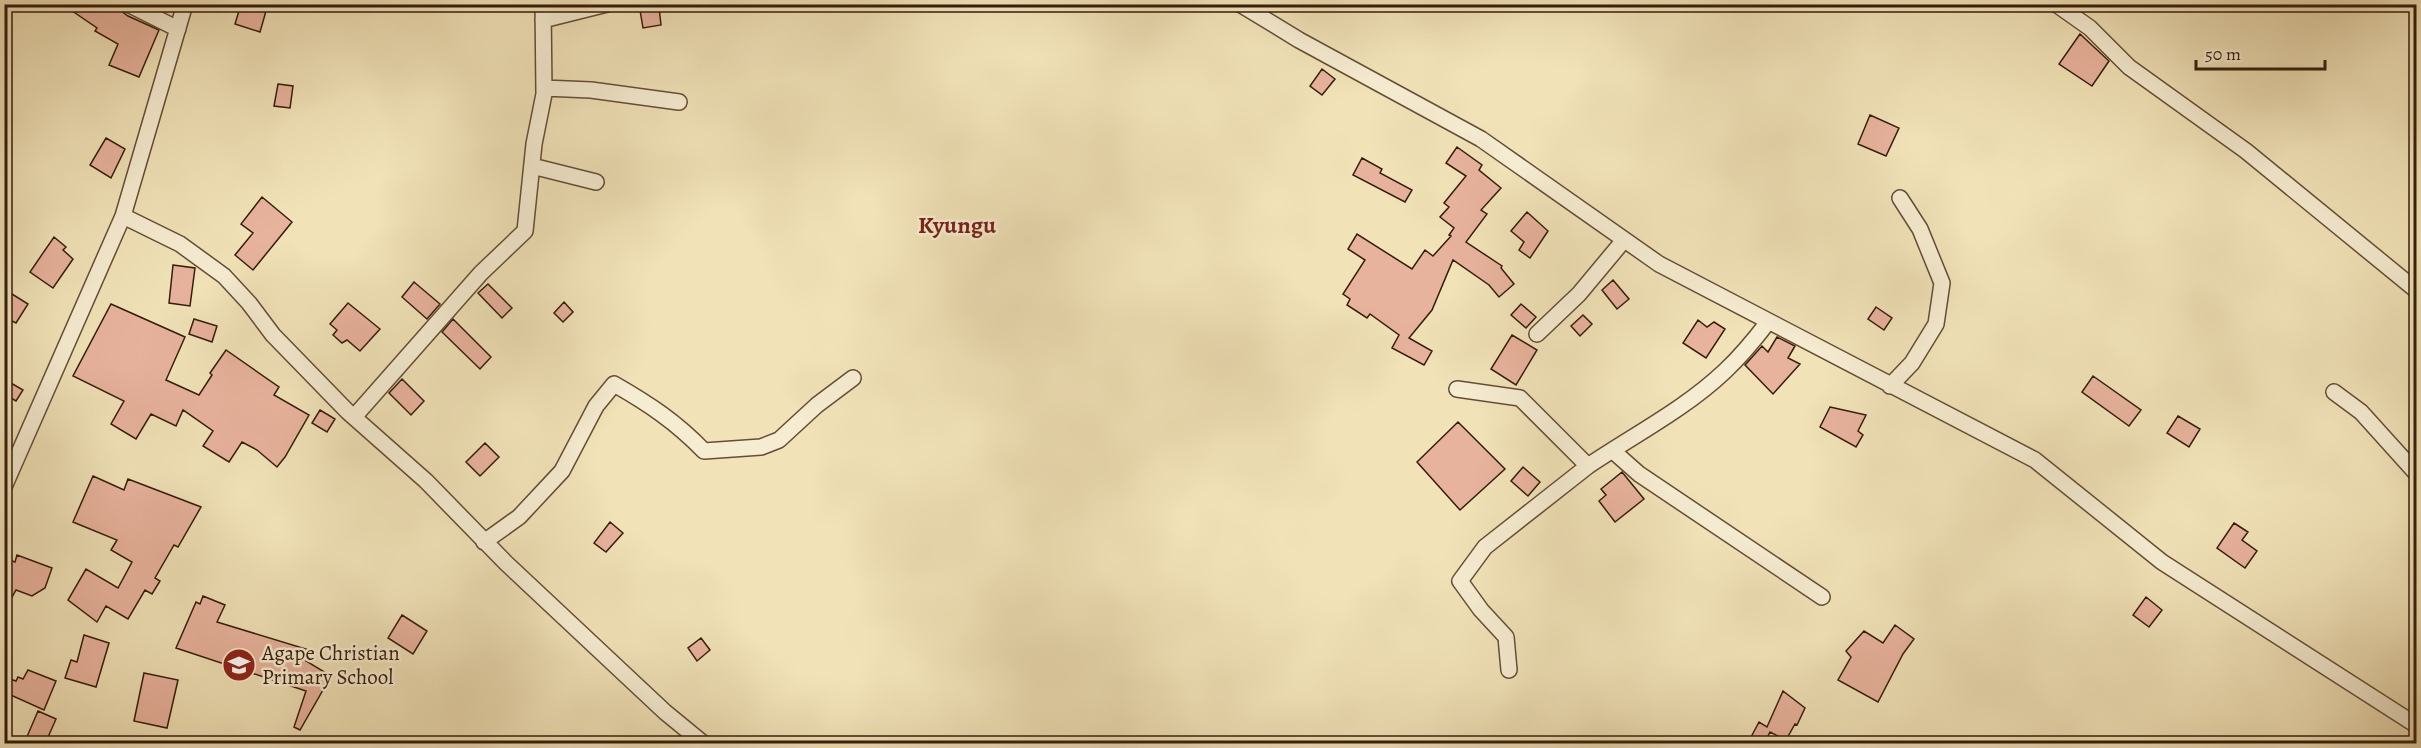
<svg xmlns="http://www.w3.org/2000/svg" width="2421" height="748" viewBox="0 0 2421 748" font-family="Alegreya,serif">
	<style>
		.building { fill: #e8b39d; stroke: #351d0b; stroke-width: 1.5 }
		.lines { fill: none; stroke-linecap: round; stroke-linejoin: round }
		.minor-casing { stroke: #644e36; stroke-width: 18 }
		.minor { stroke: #f6ecd1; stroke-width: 15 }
		.labels { text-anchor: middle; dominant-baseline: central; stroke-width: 5; stroke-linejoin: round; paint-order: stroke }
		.poi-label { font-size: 21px; fill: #351d0b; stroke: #f6ecd1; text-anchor: start }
		.quarter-label { font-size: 24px; font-weight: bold; fill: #7a1f14; stroke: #f6ecd1 }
	</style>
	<rect width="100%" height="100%" fill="#f1e2b8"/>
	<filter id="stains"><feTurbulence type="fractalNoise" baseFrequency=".00333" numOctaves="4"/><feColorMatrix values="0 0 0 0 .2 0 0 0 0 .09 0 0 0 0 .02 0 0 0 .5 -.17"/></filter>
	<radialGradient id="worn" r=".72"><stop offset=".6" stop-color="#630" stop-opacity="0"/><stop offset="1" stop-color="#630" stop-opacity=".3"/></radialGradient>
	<!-- building -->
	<path class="building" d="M62 4H118L120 10 128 16 159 30 139 77 109 65 118 44 95 31 97 28Z
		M241 4 266 11 260 32 235 24Z
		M659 7 661 25 643 28 640 10Z
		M2080 34 2109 61 2092 86 2059 64Z
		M1322 69 1335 79 1322 95 1310 86Z
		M278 84 293 86 290 108 274 106Z
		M1870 115 1899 128 1886 156 1858 144Z
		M106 138 125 149 111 178 90 165Z
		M1457 147 1482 165 1479 170 1501 188 1481 210 1487 214 1466 242 1502 266 1501 268 1514 284 1499 297 1489 285 1453 260 1432 310 1409 338 1432 351 1424 365 1392 348 1399 335 1370 314 1367 318 1347 305 1350 299 1343 294 1365 260 1348 249 1357 234 1412 269 1425 250 1433 256 1451 236 1449 235 1454 228 1440 217 1449 207 1444 203 1466 176 1446 163Z
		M1362 158 1382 169 1380 173 1412 190 1405 202 1353 175Z
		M262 197 292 222 253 270 235 255 253 233 241 224Z
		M1527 212 1548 231 1530 258 1519 250 1524 242 1511 231Z
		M54 237 66 247 63 250 73 259 53 288 30 272Z
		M173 265 195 268 190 306 169 303Z
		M1613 280 1629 299 1617 309 1602 290Z
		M414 282 440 304 427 319 402 297Z
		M488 284 512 308 502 318 478 293Z
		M4 289 28 304 16 323 4 317Z
		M564 302 573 312 563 322 554 313Z
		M348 303 380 329 360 351 347 340 342 343 333 335 337 330 330 324Z
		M111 304 185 337 166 380 199 395 212 375 210 373 226 350 279 387 274 395 309 415 285 457 277 467 257 450 242 442 229 462 203 446 213 431 183 410 176 426 151 414 136 439 111 424 124 401 73 376Z
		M1521 304 1536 317 1526 328 1511 315Z
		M1876 307 1892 318 1884 330 1868 319Z
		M1583 315 1592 324 1580 336 1571 326Z
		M194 319 217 326 212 342 189 334Z
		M453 319 491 357 480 369 442 332Z
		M1698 320 1707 327 1714 322 1725 329 1706 358 1683 343Z
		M1512 335 1537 350 1516 385 1491 369Z
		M1777 337 1795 346 1788 358 1800 364 1773 394 1745 365 1762 346 1768 352Z
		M2093 376 2141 410 2129 426 2082 392Z
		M4 379 23 390 16 401 4 394Z
		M402 379 424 401 411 415 389 393Z
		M1830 407 1866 415 1858 431 1863 435 1856 447 1820 427Z
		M320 410 335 419 327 432 312 423Z
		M2178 416 2200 429 2189 447 2167 433Z
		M1458 422 1505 469 1460 510 1417 462Z
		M485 443 499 457 480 476 466 462Z
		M1523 467 1540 482 1528 496 1511 481Z
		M1622 472 1644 499 1615 522 1599 501 1606 495 1601 489Z
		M93 476 124 490 128 479 201 507 178 547 174 545 155 578 160 581 152 594 145 590 128 619 106 606 97 622 68 600 86 569 118 588 132 562 111 550 117 540 73 522Z
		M610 522 623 533 606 552 594 543Z
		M2234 523 2248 532 2242 540 2257 551 2245 568 2217 548Z
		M17 555 52 568 45 588 32 596 16 590 4 612V558L15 562Z
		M203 596 225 605 217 622 309 650 306 661 331 676 300 730 294 727 306 691 176 648 196 602 200 604Z
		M2146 597 2162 610 2149 627 2133 615Z
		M402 615 427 631 413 654 388 638Z
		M1895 625 1914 639 1903 654 1878 702 1838 680 1851 657 1846 651 1864 631 1883 643Z
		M84 635 109 643 96 687 65 678 71 660 77 662Z
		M701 638 710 650 697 661 688 648Z
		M28 670 56 681 44 710 4 692V677L16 681 18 677 23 679Z
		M144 673 178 680 167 728 134 721Z
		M1783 691 1805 708 1797 725 1795 724 1786 740 1770 732 1764 744 1750 739 1759 722 1767 727Z
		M38 711 56 719 45 744H37L26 739Z"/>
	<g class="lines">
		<!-- minor casing -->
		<g class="minor-casing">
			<path id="minor" d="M128 4 178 29
				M1240 4 1299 40 1481 139 1659 264 2035 460 2162 562 2416 725
				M2056 4 2090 28 2129 67 2246 151 2416 290
				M543 20 607 4
				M544 88 591 90 679 102
				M532 166 596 182
				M123 216 180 244 224 276 249 303 273 335 348 412 426 481 506 563 665 712 704 744
				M1537 334 1579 294 1624 240
				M1890 386 1912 363 1936 324 1942 283 1920 229 1900 198
				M1457 389 1520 398 1588 466C1634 435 1685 409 1725 371 1741 356 1755 339 1768 322
				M2334 392 2361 412 2416 473
				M354 417 481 273 525 231 534 144 544 94 543 4
				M1613 451 1639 474 1822 597
				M4 487 123 216 185 4
				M484 542 519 517 562 471 596 406 614 384C649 404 676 422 704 451L761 447 779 440 817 405 853 378
				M1509 670 1506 637 1481 610 1460 581 1485 547 1588 466"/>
		</g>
		<!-- minor -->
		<use href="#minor" class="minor"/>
	</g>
	<!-- icons -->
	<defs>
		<g id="school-disc" transform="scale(1.725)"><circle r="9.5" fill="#8f2418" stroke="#f6ecd1"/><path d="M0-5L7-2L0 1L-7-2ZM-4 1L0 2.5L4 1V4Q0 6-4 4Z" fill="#fff"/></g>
	</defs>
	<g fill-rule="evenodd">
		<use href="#school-disc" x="239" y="665"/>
	</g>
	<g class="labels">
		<!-- poi labels -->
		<g class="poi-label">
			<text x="262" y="653">Agape Christian<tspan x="262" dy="24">Primary School</tspan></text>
		</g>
		<!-- quarter labels -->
		<g class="quarter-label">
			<text x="957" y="225">Kyungu</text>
		</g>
	</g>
	<!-- margin -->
	<rect width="2421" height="748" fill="none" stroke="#f1e2b8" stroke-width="24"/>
	<rect x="6" y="6" width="2409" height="736" fill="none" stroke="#351d0b" stroke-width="3"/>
	<rect x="12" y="12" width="2397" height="724" fill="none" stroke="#351d0b" stroke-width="1.5"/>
	<!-- scale -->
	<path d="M2196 60v9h129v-9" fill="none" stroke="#351d0b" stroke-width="3"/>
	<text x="2205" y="60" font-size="18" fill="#351d0b" stroke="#f6ecd1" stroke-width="4.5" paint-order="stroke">50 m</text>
	<rect width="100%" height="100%" filter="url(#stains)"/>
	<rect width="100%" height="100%" fill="url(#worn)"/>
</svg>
